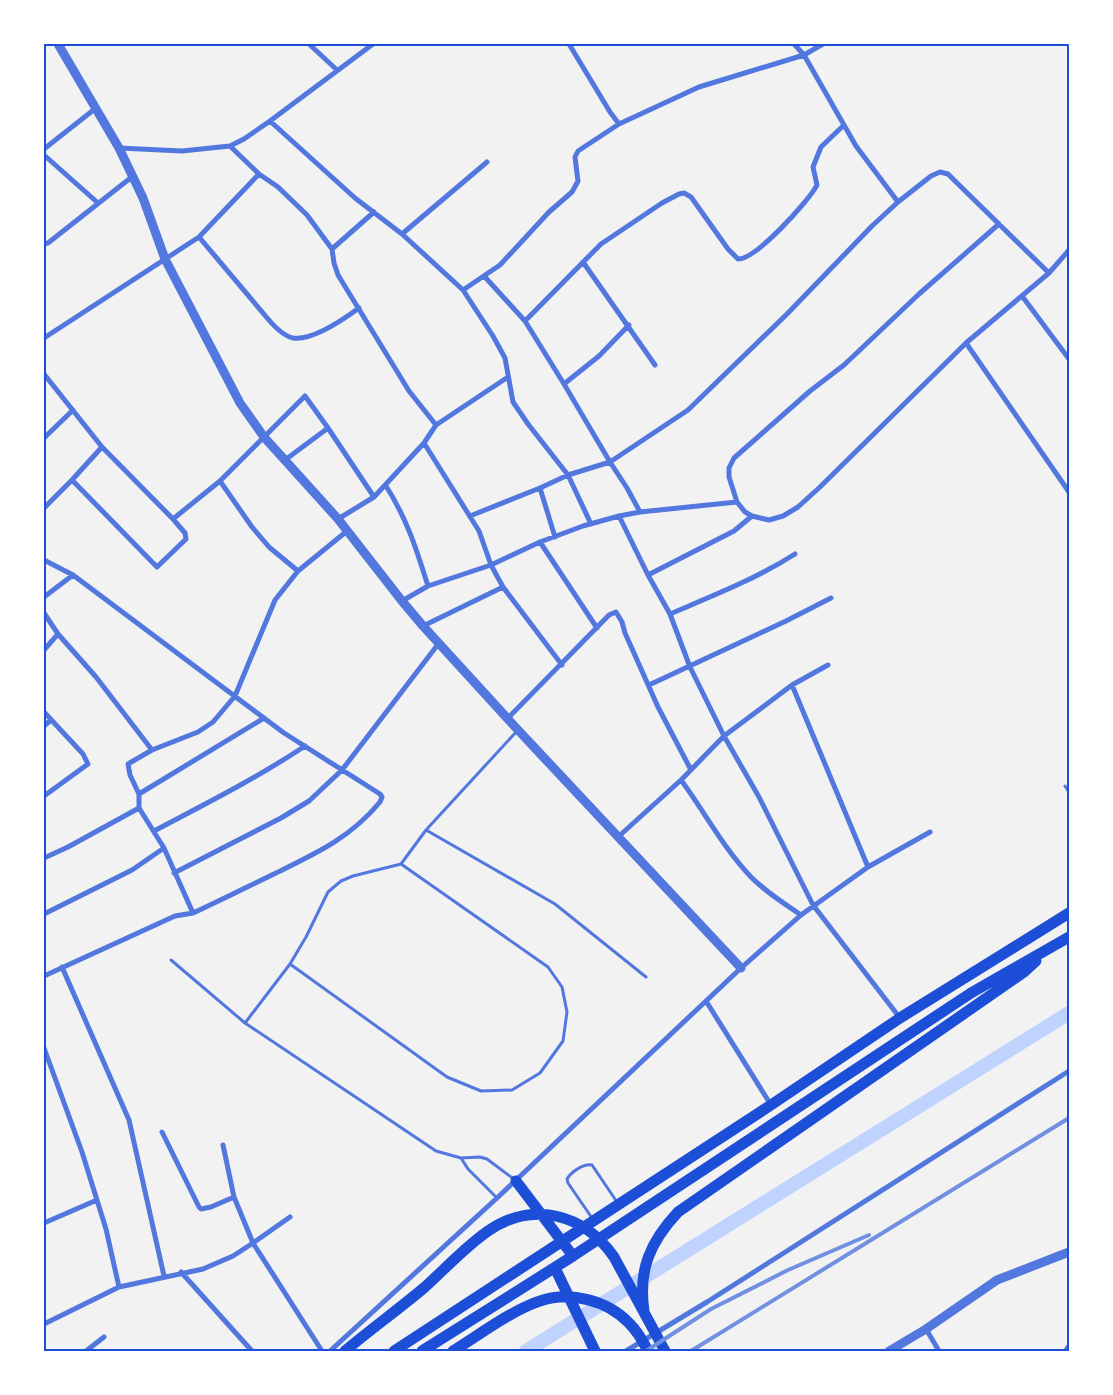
<svg xmlns="http://www.w3.org/2000/svg" width="1113" height="1395" viewBox="0 0 1113 1395" font-family="Barlow,sans-serif">
	<style>
		.lines { fill: none; stroke-linecap: round; stroke-linejoin: round }
		.canal { stroke: #bfd3fe; stroke-width: 14 }
		.service { stroke: #5277de; stroke-width: 3 }
		.minor { stroke: #5277de; stroke-width: 5 }
		.tertiary { stroke: #5277de; stroke-width: 9 }
		.trunk { stroke: #1d4ed8; stroke-width: 11 }
		.rail { stroke: #7290e2; stroke-width: 4 }
		.neatline { fill: none; stroke: #1d4ed8; stroke-width: 2 }
	</style>
	<rect width="100%" height="100%" fill="#f2f2f2"/>
	<g class="lines">
		<!-- canal -->
		<path class="canal" d="M526 1351 1069 1013"/>
		<!-- service -->
		<path class="service" d="M1065 786 1069 792
			M426 830 555 904 646 977
			M171 960 245 1023 436 1151 461 1158 480 1157 487 1159 515 1180
			M290 964 447 1077 481 1091 512 1090 540 1073 563 1041 567 1012 562 987 548 967 401 864
			M245 1023 290 964 306 937 328 892 341 881 353 876 401 864 426 830 517 731
			M461 1158 468 1169 497 1198
			M592 1218 568 1183 567 1179C571 1172 584 1163 592 1165L617 1202"/>
		<!-- minor -->
		<path class="minor" d="M309 44 337 70
			M569 44 610 112 619 124 699 87 804 55 823 44
			M794 44 804 55 856 146 898 202
			M270 121 355 198 402 234 463 290 493 336 505 358 513 402 528 424 568 475 591 524
			M230 146 259 174 278 187 307 215 332 249 334 263 338 275 409 391 436 425
			M119 148 182 151 230 146 244 139 270 121 373 44
			M44 149 96 108
			M44 155 98 203
			M402 234 487 162
			M199 237 268 319C274 326 283 336 293 338 313 341 344 319 359 308
			M44 244 48 243 133 176
			M332 249 374 212
			M583 262 655 365
			M1049 273 1069 250
			M485 277 525 321 564 384 610 462 627 488 640 512
			M463 290 500 265 549 212 572 192 578 181 575 157 578 151 619 124
			M1022 296 1069 359
			M525 321 601 244 662 203 679 194 684 193 691 197 728 249 738 259C755 260 809 201 817 185L813 167 821 147 844 125
			M44 338 199 237 259 174
			M966 343 1069 492
			M44 374 102 447 173 519 185 533 186 539 157 567 72 480
			M564 384 599 356 629 325
			M44 438 73 410
			M424 443 479 531 491 565 503 587 562 665
			M285 460 328 428
			M220 481 252 527 269 547 298 571
			M386 486C407 519 416 548 428 586
			M540 488 555 537
			M44 508 72 480 102 447
			M470 516 540 488 568 475 610 462 688 410 786 315 872 226 898 202 931 176 940 172 948 174 955 181 1049 273 966 343 820 487 798 507 783 516 769 520 752 516 745 512 737 502 729 477V468L734 458 810 391 844 365 919 294 999 224
			M619 516 648 575 670 614 690 667 724 736 759 797 813 905 900 1018
			M173 519 220 481 305 396 328 428 374 497
			M338 519 374 497 424 443 436 425 508 377
			M540 542 597 628
			M44 560 73 575 284 733 380 794 382 797 380 802C350 838 317 853 276 873 249 886 221 900 193 913L175 916 44 976
			M648 575 734 531 752 516
			M44 597 73 575
			M402 601 428 586 491 565 540 542 583 526 619 516 640 512 737 502
			M44 613 58 634 96 677 152 750
			M670 614C712 596 756 579 795 554
			M423 626 503 587
			M44 650 58 634
			M649 685 786 621 831 598
			M792 685 868 867
			M44 712 83 754 88 764 44 796
			M507 719 609 615 616 612 622 622 625 633 658 707 691 770
			M44 726 51 720
			M681 780C704 811 724 849 751 877 766 892 783 903 801 915
			M139 794 264 718
			M154 831C205 804 257 778 305 746
			M618 837 681 780 724 736 792 685 828 665
			M44 858 68 847 139 808
			M174 873 281 818 309 801 342 770 439 643
			M193 913 164 848 139 808V794L130 775 128 764 152 750 198 732 213 722 235 696 275 600 298 571 347 531
			M44 914 132 870 164 848
			M62 967 129 1120 164 1276
			M706 1001 771 1105
			M44 1048 82 1152 106 1229 119 1287
			M162 1132 199 1207 201 1209 211 1207 234 1197 253 1243 290 1217
			M223 1145 234 1197
			M44 1223 97 1200
			M181 1272 252 1351
			M44 1324 119 1287 203 1269 233 1256 253 1243 322 1351
			M926 1329 939 1351
			M86 1351 104 1337
			M330 1351 497 1198 741 968 801 915 868 867 930 832
			M626 1351 707 1302 1069 1071"/>
		<!-- tertiary -->
		<path class="tertiary" d="M58 44 119 148 143 198 165 259 240 403 264 437 338 519 402 601 423 626 518 730 741 968
			M889 1351 926 1329 997 1280 1069 1252
			M1068 1351 1069 1349"/>
		<!-- trunk -->
		<path class="trunk" d="M516 1181 573 1256
			M555 1268 595 1351
			M644 1311C638 1270 650 1242 678 1212L1024 972 1036 961
			M345 1351C371 1329 399 1309 425 1287 446 1268 465 1247 488 1231 533 1200 584 1214 614 1257L665 1351
			M394 1351 771 1105 900 1018 1069 913
			M422 1351 573 1256 971 993 1069 937
			M453 1351C479 1335 512 1310 540 1301 570 1291 607 1300 629 1323 637 1331 643 1341 648 1351"/>
		<!-- rail -->
		<path class="rail" d="M646 1351 711 1309 788 1270 869 1235
			M691 1351 1069 1118"/>
	</g>
	<!-- border -->
	<rect width="1113" height="1395" fill="none" stroke="#ffffff" stroke-width="90"/>
	<rect x="45" y="45" width="1023" height="1305" class="neatline"/>
</svg>
